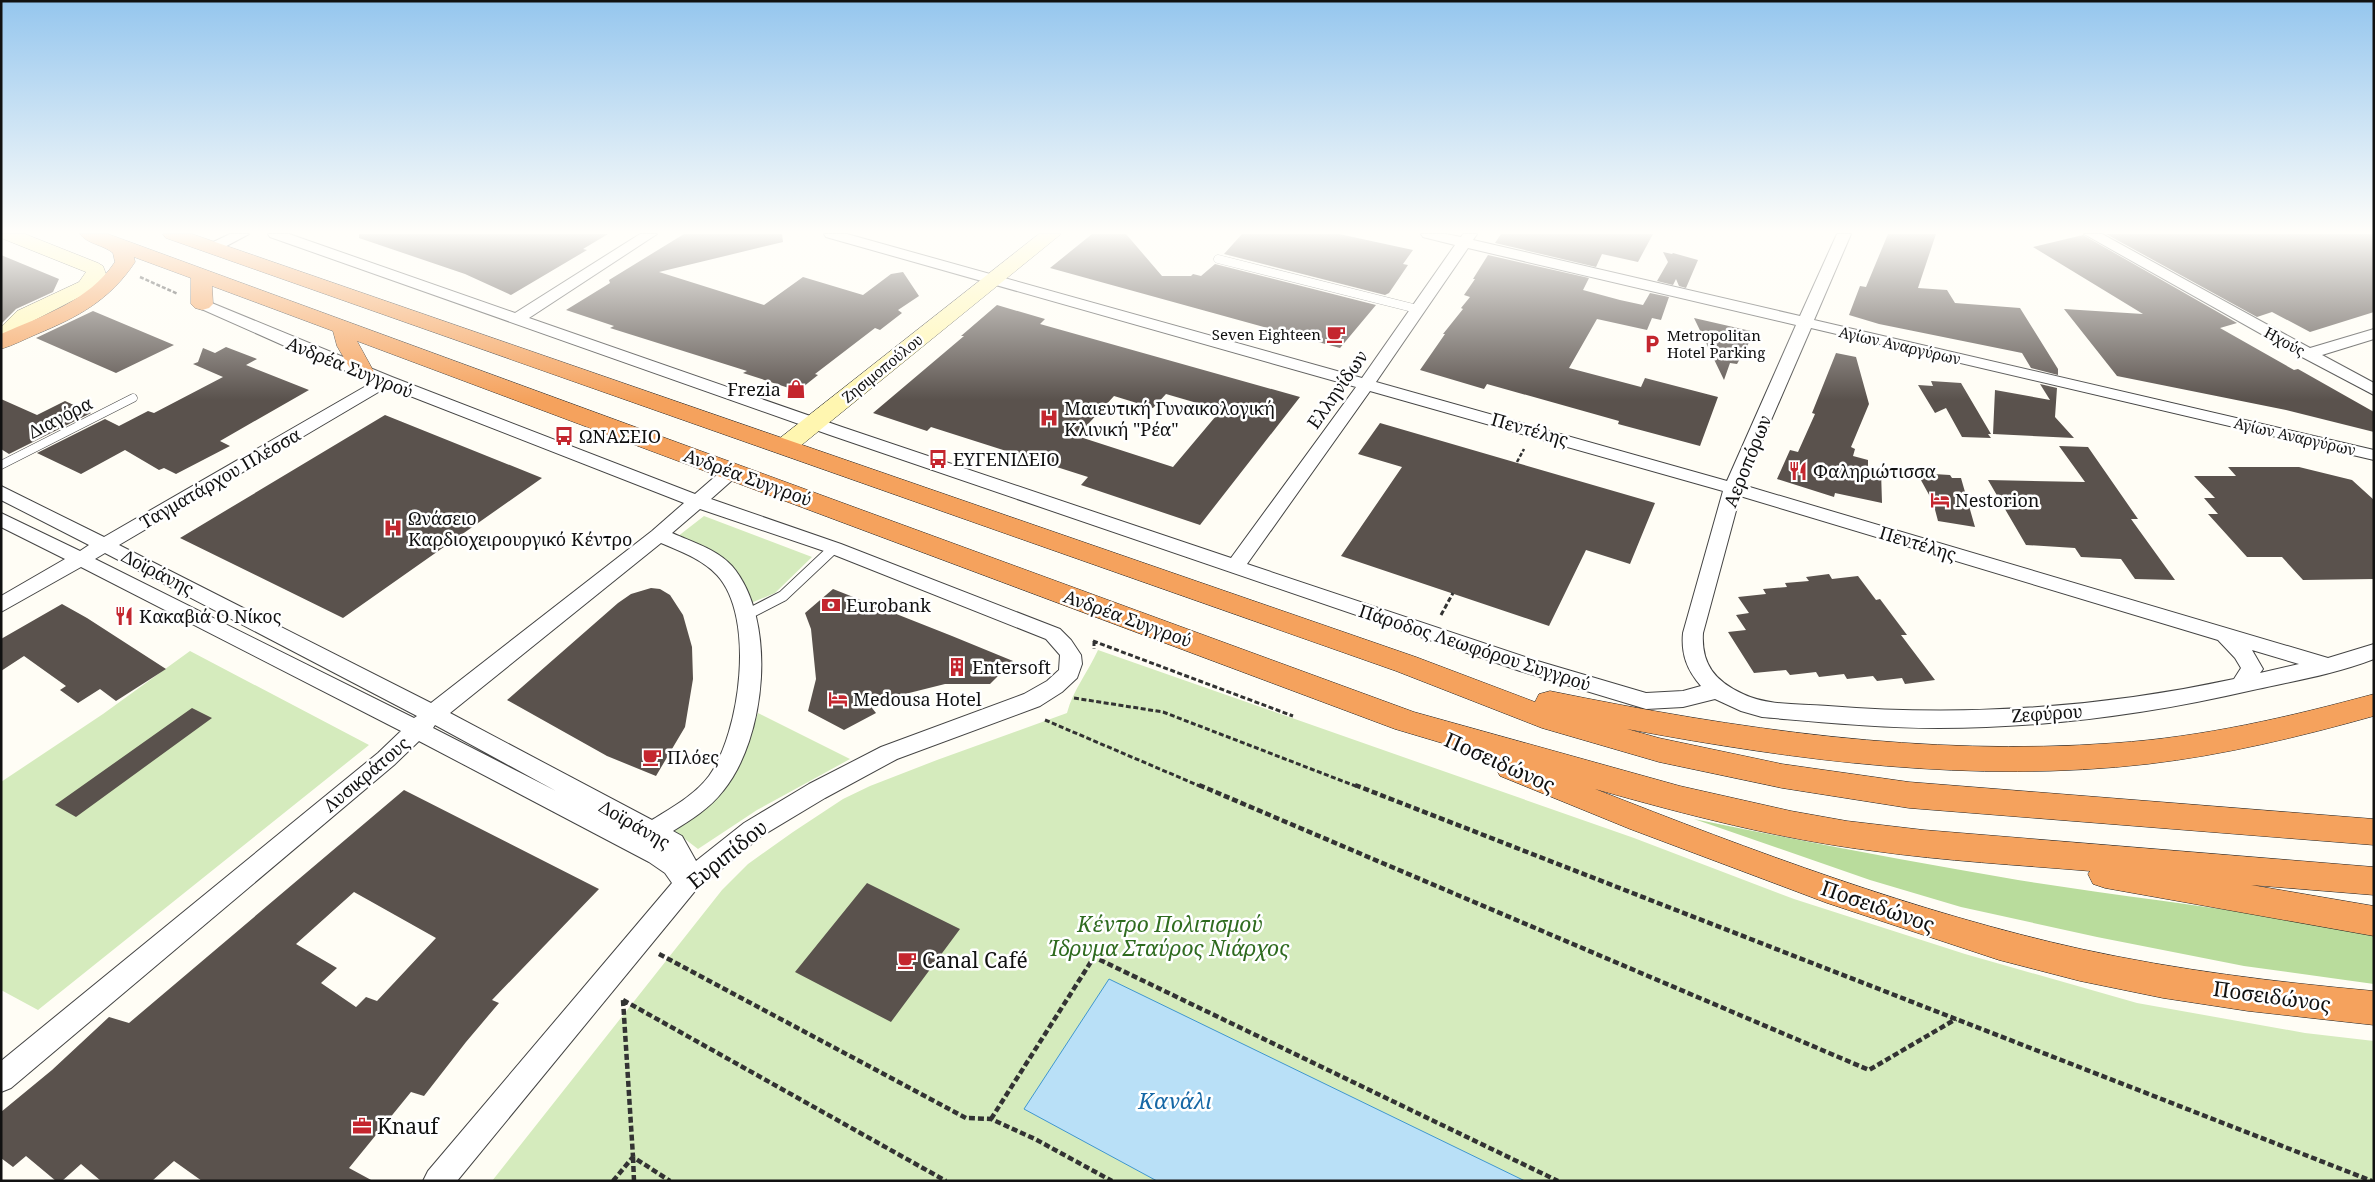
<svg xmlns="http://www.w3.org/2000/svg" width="2375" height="1182" viewBox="0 0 2375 1182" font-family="'Noto Serif',serif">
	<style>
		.green { fill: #d5ebbd }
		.forest { fill: #b9dc9c }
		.water { fill: #b9e0f7; stroke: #3f96cf }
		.building { fill: #5a524d; fill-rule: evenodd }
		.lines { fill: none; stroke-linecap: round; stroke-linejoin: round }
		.lane-far1-casing { stroke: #444; stroke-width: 9 }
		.lane-casing { stroke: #444; stroke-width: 12 }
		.street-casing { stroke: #444; stroke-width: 2 }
		.secondary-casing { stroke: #333; stroke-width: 1 }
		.highway-casing { stroke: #222; stroke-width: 1 }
		.path-far2 { stroke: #333; stroke-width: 2.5; stroke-dasharray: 4 2; stroke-linecap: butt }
		.path-far1 { stroke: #333; stroke-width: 3; stroke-dasharray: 5 2.5; stroke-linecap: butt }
		.path { stroke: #333; stroke-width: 4.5; stroke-dasharray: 6 3; stroke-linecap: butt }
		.lane-far1 { stroke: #fff; stroke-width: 8 }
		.lane { stroke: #fff; stroke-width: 10 }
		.street { fill: #fff; fill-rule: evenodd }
		.secondary { fill: #fff6b0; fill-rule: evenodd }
		.highway { fill: #f5a25d; fill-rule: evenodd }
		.labels { text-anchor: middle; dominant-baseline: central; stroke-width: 5; stroke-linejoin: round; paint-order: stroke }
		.far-poi-label { font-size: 15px; fill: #111; stroke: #fff; text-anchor: end }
		.far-street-label { font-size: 15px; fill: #111; stroke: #fff }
		.street-label { font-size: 18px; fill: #111; stroke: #fff }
		.poi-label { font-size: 18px; fill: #111; stroke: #fff; text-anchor: start }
		.near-street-label { font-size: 21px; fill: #111; stroke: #fff }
		.near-park-label { font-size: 21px; font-style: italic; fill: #2f6b1f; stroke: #fff }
		.near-poi-label { font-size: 21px; fill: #111; stroke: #fff; text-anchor: start }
		.near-water-label { font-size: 22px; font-style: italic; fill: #1768a6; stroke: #fff }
	</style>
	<rect width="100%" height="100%" fill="#fffdf5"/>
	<!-- green -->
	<path class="green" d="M704 516 812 557 775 593 751 603 743 580 729 564 677 537Z
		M1098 650 1634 838 1794 899 1965 954 2137 1003 2305 1033 2374 1041V1181H492L722 890 748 864 793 832 843 799 870 786 937 760 1067 713C1073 690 1088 672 1098 650Z
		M190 651 369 745 38 1010 1 990V782L103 714Z
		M758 713 850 759 757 810 698 849 673 830 744 750Z"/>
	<!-- forest -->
	<path class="forest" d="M1694 819C1802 841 1910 862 2018 880 2137 899 2256 911 2374 934V984L2244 966 2097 937 1961 907 1870 880Z"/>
	<!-- water -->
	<path class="water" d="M1109 979 1525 1181H1157L1024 1109Z"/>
	<!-- building -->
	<path class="building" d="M359 234H608L583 249 587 250 511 295 465 274 359 238Z
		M684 234H782L783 242 659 272 764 305 803 277 863 295 891 274 903 272 919 296 898 310 902 313 880 330 875 328 815 374 818 375 798 391 743 373 747 371 610 328 614 326 566 310 610 283 609 280Z
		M1092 234H1126L1162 276H1191L1193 274 1201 276 1215 264 1376 305 1340 348 1050 268Z
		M1242 234H1339L1413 250 1403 264 1408 265 1389 293 1385 295 1224 254Z
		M1501 234H1653L1638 262 1602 254 1596 267 1495 243Z
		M1888 234H1936L1918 288 1947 290 1955 303 2020 308 2058 369V375L2031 368 2022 353 1879 324 1849 315 1860 286 1866 287Z
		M2106 234H2374V312L2310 332 2272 312 2257 317Z
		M2083 235 2237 323 2220 328 2294 370 2298 369 2374 412V432L2286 410 2117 376 2064 309 2143 314 2033 247Z
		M1663 252 1672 254 1673 253 1698 260 1686 288 1679 286 1676 279 1673 285 1657 281 1668 262Z
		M1 255 59 279 53 292 16 309 2 323Z
		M1488 255 1589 278 1583 290 1620 300 1643 305 1650 293 1669 297 1661 320 1652 318 1647 330 1597 319 1569 368 1641 387 1645 378 1718 397 1700 446 1618 424 1619 421 1487 384 1484 389 1420 370 1445 334H1443L1463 309 1461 308 1470 297 1464 295 1475 279H1473Z
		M997 305 1045 319 1040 324 1300 397 1200 525 1081 485 1088 477 931 427 927 431 873 413 964 336H961ZM1166 394 1221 410 1173 467 1077 436 1114 396 1153 408Z
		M93 311 174 345 116 373 36 338Z
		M1694 318 1755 332 1737 364 1730 363 1724 380Z
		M226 347 257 359 246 365 309 390 220 441 230 446 176 474 164 468 159 470 125 450 81 474 37 453 105 419 119 426 148 411 154 413 223 377 193 364 198 362 203 348 215 353Z
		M1836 353 1856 357 1869 404 1851 447 1855 449 1853 456 1868 460V471H1881L1882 503 1835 493 1834 497 1777 479 1790 450 1798 452 1815 414 1812 413Z
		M1931 381 1961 383 1991 434H1988L1991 438 1962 437 1946 408 1935 413 1918 385 1933 386Z
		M2040 384 2057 388 2055 417 2074 438 1993 434 1995 390 2050 400Z
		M1 399 37 415 65 401 91 413 9 454 1 449Z
		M385 415 542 478 343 618 180 538Z
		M1380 423 1655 503 1630 564 1586 550 1549 626 1341 556 1402 467 1358 454Z
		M2059 446 2088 447 2138 519H2131L2175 580 2135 579 2121 559 2081 557 2075 548 2026 545 1988 480 2085 482Z
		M2228 467H2299L2352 480 2374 500V579L2303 580 2282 557H2247L2208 514H2218L2204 498H2215L2194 476H2236Z
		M1917 473 1950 475 1952 478H1961L1975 527 1938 521 1933 502Z
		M1829 574 1832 579 1858 576 1876 600 1880 599 1907 635H1901L1935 680 1905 684 1902 678 1877 681 1873 676 1847 679 1844 674 1819 677 1816 672 1790 675 1786 670 1754 673 1728 632 1746 630 1736 615 1749 613 1738 597 1766 594 1763 589 1787 587 1785 583 1809 581 1806 577Z
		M651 588 660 589 670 595 683 615 692 647 693 679 685 727 656 776 607 756 507 700 618 603 631 594Z
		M833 589 952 636 1013 661 990 684H945L905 694 906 698 872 708 876 713 844 730 808 711 816 679 811 629 805 613Z
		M62 604 87 618 166 669 116 701 100 689 78 703 60 690 66 686 24 656 1 671V639Z
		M192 708 212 718 76 817 55 805Z
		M404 790 599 889 492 1000 499 1003 466 1042 424 1096 411 1092 349 1168 373 1181H202L174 1161 152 1181H101L81 1164 62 1181H56L26 1156 13 1167 1 1158V1112L52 1070 109 1017 129 1023ZM354 892 436 938 377 1001 366 997 356 1007 321 983 337 968 296 944Z
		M867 883 960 929 891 1022 795 972Z"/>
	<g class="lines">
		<!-- lane-far1 casing -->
		<g class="lane-far1-casing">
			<path id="lane-far1" d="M1218 259 1417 309
				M1 465 133 398"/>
		</g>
		<!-- lane casing -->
		<g class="lane-casing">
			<path id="lane" d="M746 615 783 596 834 548"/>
		</g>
		<!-- street casing -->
		<g class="street-casing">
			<path id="street" d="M230 234H249L217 251 212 252 205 248 207 245Z
				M268 234H289L515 313 640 234H657L529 318 842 427 1231 558 1356 387 826 237 824 234H847L1362 378 1455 245 1423 237 1421 234H1446L1461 237 1463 234H1477L1473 240 1800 316 1837 234H1851L1814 320 2374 450V460L1811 328 1743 485 2328 658 2374 644V659C2335 674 2294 681 2253 690 2150 714 2045 728 1939 728 1880 728 1821 722 1762 717L1741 711 1715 699 1683 707 1646 709 1520 671 830 435 270 237ZM1468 248 1796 325 1727 481 1376 382ZM1370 391 1723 491 1683 633C1681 654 1687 670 1701 686L1683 691 1646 693 1534 660 1247 564ZM1740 496 2218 640 2235 658 2241 668 2234 679C2100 708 1965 717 1828 706 1801 704 1768 706 1743 694 1715 681 1701 664 1703 633ZM2252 650 2299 664 2260 673 2263 669Z
				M2084 234H2102L2310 348 2374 329V339L2322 355 2374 383V395L2302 357Z
				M202 299 392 377 695 494 726 467H738L741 471 738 475 711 499 841 544 1060 629 1071 640 1081 655 1082 664 1077 678 1062 692 1040 706 897 759 825 798 760 837 695 891 457 1181H423L428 1171 672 883 665 873 649 862 419 741 394 765 11 1088 1 1092V1061L378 753 401 731 81 567 1 612V596L65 559 1 527V513L80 551 89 545 1 500V486L104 537 373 382 287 347 197 307 194 304ZM387 387 684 503 652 531 431 703 119 545ZM700 509 827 552 1046 639 1060 655 1059 670 1047 681 1024 694 881 747 809 784 744 823 696 861 682 836 673 831C691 820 710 808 723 791 766 739 778 620 732 566 717 549 692 542 672 533ZM661 543C680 551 702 559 717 575 756 617 740 733 709 776 695 795 671 808 652 820L450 713ZM105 553 417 716 414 718 95 559ZM435 725 556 791 433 728Z"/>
		</g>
		<!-- secondary casing -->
		<g class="secondary-casing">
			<path id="secondary" d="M1 234H25L98 263 103 266 106 274 93 290 33 321 9 345 1 347V327L17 311 79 282 86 272 1 238Z
				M1039 234H1061L793 452 784 454 775 452 772 447 775 442Z"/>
		</g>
		<!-- highway casing -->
		<g class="highway-casing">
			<path id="highway" d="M80 234H108L1414 712 1680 786 1791 811 1847 821 1924 830 2374 867V895L2251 885 2374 906V936L2105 888 2093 884 2088 874 2090 871C2018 865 1945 861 1874 851 1779 839 1687 815 1595 789 1750 850 1918 913 2081 949 2177 970 2275 982 2374 991V1025L2248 1011 2163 998 2080 981 1999 960 1827 903 1630 829 1500 776 1495 767 1499 760 1395 729 357 341 374 372 371 377 363 379 355 377 337 346 333 331 212 286 213 304 209 308 202 310 195 308 191 304V278L134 257 135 262C110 300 78 317 37 334 25 339 14 345 1 349V334C42 316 89 301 115 262L113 253C104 245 87 244 80 234Z
				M163 234H192L1416 657 1535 702 1539 694 1550 691C1736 729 1925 757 2115 743 2203 737 2289 717 2374 694V716C2299 737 2224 755 2148 764 1974 784 1798 761 1627 729L1659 738 1782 764 1909 782 2374 819V845L1909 808 1782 788 1659 762 1542 728 1396 671 166 238Z"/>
		</g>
		<!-- path-far2 -->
		<path class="path-far2" d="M140 277 178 294
			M1517 462 1524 449"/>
		<!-- path-far1 -->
		<path class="path-far1" d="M1441 615 1453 593
			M1093 641 1293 716
			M1094 641V649
			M1074 698 1163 712 1358 787
			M1045 720 1202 787"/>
		<!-- path -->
		<path class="path" d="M1199 785 1869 1070 1956 1019
			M1355 785 2372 1181
			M659 954 966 1118 991 1119 1035 1139 1112 1181
			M623 1000 946 1181
			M623 1000 633 1157 670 1181
			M991 1119 1094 957 1558 1181
			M633 1157 634 1181
			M613 1181 633 1157"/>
		<!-- lane-far1 -->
		<use href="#lane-far1" class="lane-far1"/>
		<!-- lane -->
		<use href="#lane" class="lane"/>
		<!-- street -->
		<use href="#street" class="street"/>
		<!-- secondary -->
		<use href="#secondary" class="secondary"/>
		<!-- highway -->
		<use href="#highway" class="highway"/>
	</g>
	<!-- sky -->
	<linearGradient id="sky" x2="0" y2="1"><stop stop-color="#95c6ee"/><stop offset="0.58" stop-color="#fffefa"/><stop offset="1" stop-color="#fffefa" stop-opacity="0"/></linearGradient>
	<rect width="2375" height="400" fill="url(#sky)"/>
	<!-- icons -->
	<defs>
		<g id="cafe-bare" transform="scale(1.5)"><path d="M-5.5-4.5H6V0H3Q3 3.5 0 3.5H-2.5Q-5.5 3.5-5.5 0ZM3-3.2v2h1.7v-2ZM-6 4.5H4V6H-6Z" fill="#c4262e" stroke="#fff" stroke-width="2.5" paint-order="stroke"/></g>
		<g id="parking-bare" transform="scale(1.5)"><path d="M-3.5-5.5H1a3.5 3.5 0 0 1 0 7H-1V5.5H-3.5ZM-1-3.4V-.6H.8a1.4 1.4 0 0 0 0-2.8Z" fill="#c4262e" stroke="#fff" stroke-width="2.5" paint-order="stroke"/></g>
		<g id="shop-bare" transform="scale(1.5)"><path d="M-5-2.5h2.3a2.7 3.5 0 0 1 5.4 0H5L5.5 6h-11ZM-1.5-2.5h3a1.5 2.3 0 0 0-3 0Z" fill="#c4262e" stroke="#fff" stroke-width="2.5" paint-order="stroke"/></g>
		<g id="hospital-bare" transform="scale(1.5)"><path d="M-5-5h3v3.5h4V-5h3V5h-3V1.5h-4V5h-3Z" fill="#c4262e" stroke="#fff" stroke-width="2.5" paint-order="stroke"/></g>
		<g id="bus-bare" transform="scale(1.5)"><path d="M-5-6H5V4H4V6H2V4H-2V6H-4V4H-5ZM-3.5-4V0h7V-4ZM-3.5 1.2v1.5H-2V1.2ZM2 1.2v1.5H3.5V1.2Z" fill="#c4262e" stroke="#fff" stroke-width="2.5" paint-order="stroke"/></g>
		<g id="restaurant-bare" transform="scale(1.5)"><path d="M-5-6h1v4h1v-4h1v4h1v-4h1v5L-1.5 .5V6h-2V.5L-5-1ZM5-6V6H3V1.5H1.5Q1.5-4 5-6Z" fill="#c4262e" stroke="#fff" stroke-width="2.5" paint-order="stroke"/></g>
		<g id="hotel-bare" transform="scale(1.5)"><path d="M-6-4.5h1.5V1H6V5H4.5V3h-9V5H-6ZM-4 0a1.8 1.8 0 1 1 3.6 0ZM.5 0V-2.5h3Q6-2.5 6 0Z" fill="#c4262e" stroke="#fff" stroke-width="2.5" paint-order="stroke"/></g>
		<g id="bank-bare" transform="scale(1.5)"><path d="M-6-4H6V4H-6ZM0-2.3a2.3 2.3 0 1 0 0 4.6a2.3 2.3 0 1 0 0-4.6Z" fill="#c4262e" stroke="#fff" stroke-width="2.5" paint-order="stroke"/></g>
		<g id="building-bare" transform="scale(1.5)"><path d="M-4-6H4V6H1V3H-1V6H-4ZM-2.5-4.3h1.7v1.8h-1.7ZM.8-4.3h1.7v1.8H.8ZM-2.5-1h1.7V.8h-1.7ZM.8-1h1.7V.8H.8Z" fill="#c4262e" stroke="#fff" stroke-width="2.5" paint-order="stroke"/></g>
		<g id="office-bare" transform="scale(1.5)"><path d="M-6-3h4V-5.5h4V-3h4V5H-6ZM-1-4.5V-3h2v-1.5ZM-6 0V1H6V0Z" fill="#c4262e" stroke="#fff" stroke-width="2.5" paint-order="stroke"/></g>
	</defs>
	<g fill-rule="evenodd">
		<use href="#cafe-bare" x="1336" y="334"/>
		<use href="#parking-bare" x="1652" y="344"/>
		<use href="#shop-bare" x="796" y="389"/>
		<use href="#hospital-bare" x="1049" y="418"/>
		<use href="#bus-bare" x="564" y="436"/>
		<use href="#bus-bare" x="938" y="459"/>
		<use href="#restaurant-bare" x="1798" y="471"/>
		<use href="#hotel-bare" x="1940" y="500"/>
		<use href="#hospital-bare" x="393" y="528"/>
		<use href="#bank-bare" x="831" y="605"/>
		<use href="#restaurant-bare" x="124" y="616"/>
		<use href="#building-bare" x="957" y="667"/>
		<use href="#hotel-bare" x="838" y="699"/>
		<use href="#cafe-bare" x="652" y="757"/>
		<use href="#cafe-bare" x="907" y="960"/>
		<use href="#office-bare" x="362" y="1126"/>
	</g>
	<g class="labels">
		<!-- far-poi labels -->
		<g class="far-poi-label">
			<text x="1321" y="334">Seven Eighteen</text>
			<text x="1667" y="335" text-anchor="start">Metropolitan<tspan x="1667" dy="17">Hotel Parking</tspan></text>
		</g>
		<!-- far-street labels -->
		<g class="far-street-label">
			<text transform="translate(2285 341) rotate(29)">Ηχούς</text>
			<text transform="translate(1900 345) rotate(13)">Αγίων Αναργύρων</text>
			<text transform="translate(882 368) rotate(-39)">Ζησιμοπούλου</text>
			<text transform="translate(2295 436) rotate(13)">Αγίων Αναργύρων</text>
		</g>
		<!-- street labels -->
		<g class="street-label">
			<text transform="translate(350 367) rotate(22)">Ανδρέα Συγγρού</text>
			<text transform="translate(1337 389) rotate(-55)">Ελληνίδων</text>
			<text transform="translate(60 417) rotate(-27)">Διαγόρα</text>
			<text transform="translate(1530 429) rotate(16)">Πεντέλης</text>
			<text transform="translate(1747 461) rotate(-68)">Αεροπόρων</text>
			<text transform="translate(748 477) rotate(20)">Ανδρέα Συγγρού</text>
			<text transform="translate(220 478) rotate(-30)">Ταγματάρχου Πλέσσα</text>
			<text transform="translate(1918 543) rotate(17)">Πεντέλης</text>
			<text transform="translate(158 572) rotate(27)">Δοϊράνης</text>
			<text transform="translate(1128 618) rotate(20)">Ανδρέα Συγγρού</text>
			<text transform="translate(1475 647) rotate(18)">Πάροδος Λεωφόρου Συγγρού</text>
			<text transform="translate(2047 713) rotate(-4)">Ζεφύρου</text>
			<text transform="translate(366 774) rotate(-40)">Λυσικράτους</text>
			<text transform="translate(635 824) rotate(30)">Δοϊράνης</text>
		</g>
		<!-- poi labels -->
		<g class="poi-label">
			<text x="781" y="389" text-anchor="end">Frezia</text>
			<text x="1064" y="408">Μαιευτική Γυναικολογική<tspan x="1064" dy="21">Κλινική "Ρέα"</tspan></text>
			<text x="579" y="436">ΩΝΑΣΕΙΟ</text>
			<text x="953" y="459">ΕΥΓΕΝΙΔΕΙΟ</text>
			<text x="1813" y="471">Φαληριώτισσα</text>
			<text x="1955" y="500">Nestorion</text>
			<text x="408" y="518">Ωνάσειο<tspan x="408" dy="21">Καρδιοχειρουργικό Κέντρο</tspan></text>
			<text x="846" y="605">Eurobank</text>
			<text x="139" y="616">Κακαβιά Ο Νίκος</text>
			<text x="972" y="667">Entersoft</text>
			<text x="853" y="699">Medousa Hotel</text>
			<text x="667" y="757">Πλόες</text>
		</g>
		<!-- near-street labels -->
		<g class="near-street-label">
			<text transform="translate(1500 762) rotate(24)">Ποσειδώνος</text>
			<text transform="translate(727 854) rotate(-39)">Ευριπίδου</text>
			<text transform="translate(1878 906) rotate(19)">Ποσειδώνος</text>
			<text transform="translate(2272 996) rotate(8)">Ποσειδώνος</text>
		</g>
		<!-- near-park labels -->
		<g class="near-park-label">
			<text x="1170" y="924">Κέντρο Πολιτισμού<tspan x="1170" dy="24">Ίδρυμα Σταύρος Νιάρχος</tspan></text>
		</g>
		<!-- near-poi labels -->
		<g class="near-poi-label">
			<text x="922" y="960">Canal Café</text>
			<text x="377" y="1126">Knauf</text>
		</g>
		<!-- near-water labels -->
		<g class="near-water-label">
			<text x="1175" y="1100">Κανάλι</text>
		</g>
	</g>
	<!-- border -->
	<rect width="2375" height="1182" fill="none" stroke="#111111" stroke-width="5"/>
</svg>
